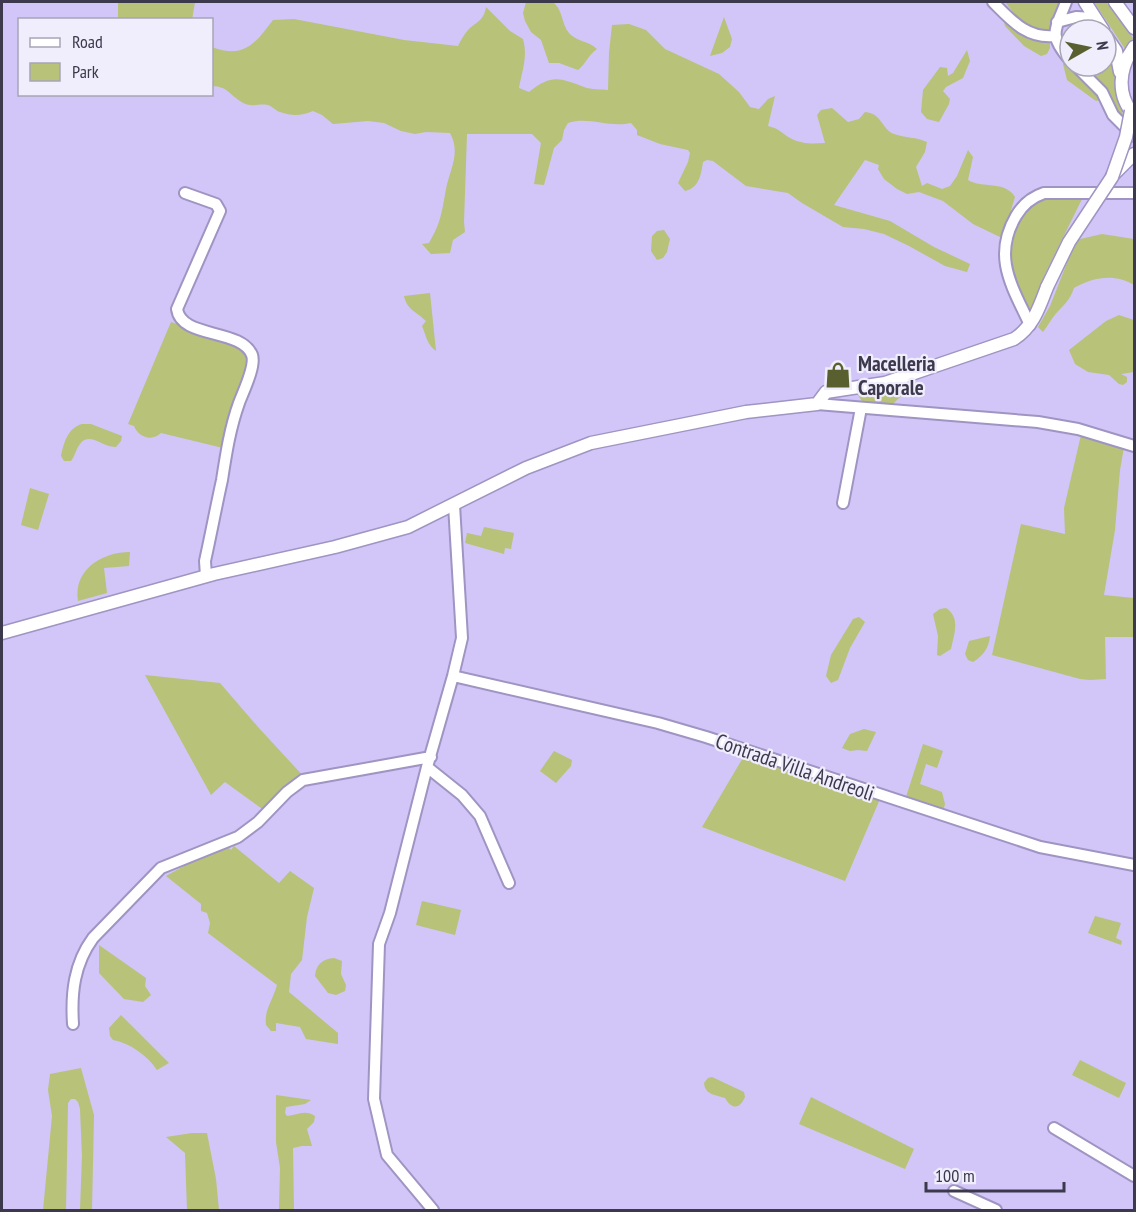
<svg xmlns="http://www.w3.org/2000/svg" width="1136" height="1212" viewBox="0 0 1136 1212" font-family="'PT Sans Narrow',sans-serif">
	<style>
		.green { fill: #b8c278 }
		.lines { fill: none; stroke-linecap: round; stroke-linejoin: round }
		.minor-casing { stroke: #9f94c2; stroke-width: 14 }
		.major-casing { stroke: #9f94c2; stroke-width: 15 }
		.minor { stroke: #fff; stroke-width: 10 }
		.major { stroke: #fff; stroke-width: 12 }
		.major-bridge-casing { stroke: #9f94c2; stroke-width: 15; stroke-linecap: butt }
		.major-bridge { stroke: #fff; stroke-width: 12 }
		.labels { text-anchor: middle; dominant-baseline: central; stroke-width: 4.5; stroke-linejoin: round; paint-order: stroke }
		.poi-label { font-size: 21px; font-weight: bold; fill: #3d394c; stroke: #f0edfc; text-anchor: start }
		.street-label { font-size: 21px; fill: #3d394c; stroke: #f0edfc }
	</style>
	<rect width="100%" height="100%" fill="#d1c6f7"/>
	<!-- green -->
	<path class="green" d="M118 2H195L192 20 118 19Z
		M526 2H553C564 11 561 26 571 35 579 42 589 41 597 49 588 55 586 64 578 70L559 63H549L541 40 531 32 525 21 523 13Z
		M1005 2H1064L1051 34 1026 28Z
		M1094 2H1106L1133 38 1125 49Z
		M486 7 510 31 523 39C528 57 522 71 519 88L529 92C552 74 559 78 584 87 591 90 601 89 608 90L609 53 612 25 629 24 646 30 665 49 719 74 739 92 750 107 759 109 768 99 775 96 768 126C780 129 780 132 790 138 801 144 812 144 825 143L817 115 821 110 832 108 848 122 859 119 865 112C883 114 881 129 894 134 905 138 917 137 927 142L925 152 916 167 922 186 927 183 942 189 950 186 957 176 968 150 973 157 968 180C982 189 1005 180 1015 197L1011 210 1014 214 1002 238 973 224 943 201 919 192 907 194 897 189 884 179 878 169 879 165 865 160 834 205 890 221 934 247 970 264 967 272 945 266 909 246 884 234 864 229 843 227 802 203 788 193 746 186 713 161 707 160 703 162C701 175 699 188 685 191L678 183 688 162 690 153 688 150 660 144 637 135V130L631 123C609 128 588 116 568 123L564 130 562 140 554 148 544 185 534 184 541 143 532 134H467L464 222 465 232 453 240 450 253 431 254 422 244 429 243C441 223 442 211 446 189 450 169 461 153 450 133L426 132 415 134 401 131 384 123 368 121 333 124 322 115 313 111C301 116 292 116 280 112 276 111 272 106 268 105 256 103 253 109 240 101 228 93 228 87 212 86V47C244 59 255 44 273 20L294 19 404 40 458 46C461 40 464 34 469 29 478 21 484 20 486 7Z
		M724 17 732 39 730 47 722 53 710 56Z
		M1009 19 1050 41V48L1047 54 1041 56 1024 46 1005 26 1004 22Z
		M1106 47 1113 57 1124 122 1079 66H1106Z
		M967 50 970 61 963 78 946 87 943 91 950 99 949 104 939 122 927 119 921 112 923 90 940 67 947 68 948 76 953 73Z
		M1066 60 1070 66H1073L1101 95 1100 100 1096 101 1067 80 1063 64Z
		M1083 197 1045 274 1034 305 1031 310 1027 309C1022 296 1013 281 1009 266 1004 244 1020 208 1041 199 1050 195 1073 198 1083 197Z
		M664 230 670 239 667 252 663 258 657 260 651 251 652 236 657 231Z
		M1102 234 1134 239V285C1115 273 1093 277 1074 288 1070 301 1062 306 1054 316 1050 321 1047 327 1043 332L1038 327 1050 306 1076 240Z
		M430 293 436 351C427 345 426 335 422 326L426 321C417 312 407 310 404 296Z
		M1119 315 1134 320V372L1121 374 1127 377V382L1123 385 1119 384 1109 375 1088 372 1075 364 1069 350 1106 321Z
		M171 322 225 339 246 351 249 364 223 448 161 433C152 442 138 437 134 426L128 424Z
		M901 381V396L893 404 862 401 856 392Z
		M82 424H91L122 436 121 441 116 447C103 448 90 431 80 444 76 449 75 456 71 461H64L61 456C64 442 68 428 82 424Z
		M1081 435 1124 447 1120 470 1115 530 1104 595 1134 598V637H1105L1106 679 1090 680 1080 679 992 655 1021 524 1065 534 1064 508Z
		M30 488 49 494 38 530 21 525Z
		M484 527 514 533 511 549 505 548 504 554 465 543 467 533 481 536Z
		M130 552 129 566 104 568 107 593 78 601C73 570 102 552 130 552Z
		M946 608C961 618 954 634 951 649L940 656 937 655 938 636 933 614 940 609Z
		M859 617 865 622 850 648 838 680 831 683 826 676 831 655 853 619Z
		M990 636C989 648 983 656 973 662L968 660 965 654 969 641Z
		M145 675 220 683 258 727 305 778 265 811 225 782 211 795Z
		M864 729 876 732 867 751 858 750 850 751 842 748 850 734Z
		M923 744 943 751 937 768 926 764 920 784 942 792 945 804 943 812 905 800Z
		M554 751 572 760 571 766 556 783 540 771Z
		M744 756 880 799 845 881 702 827Z
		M234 846 279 883 290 871 314 888 307 917 302 960 291 974 289 992 338 1033V1044L306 1039 300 1027 276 1023V1031H271L266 1025C264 1010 273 1000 277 985L208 933 210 923 207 913 201 911V904L166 876 193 861 229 848 231 850Z
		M422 901 461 910 455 935 416 925Z
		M1095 916 1121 923 1116 938 1122 941 1121 945 1088 933Z
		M99 945 146 978 145 986 151 995 143 1002 124 999 99 973Z
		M334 958 342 961 341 974 346 985 345 991 336 995 328 993 315 976C316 964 323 959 334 958Z
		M121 1015 169 1063 157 1070C148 1056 130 1043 113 1040L110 1036 109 1028Z
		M1080 1060 1126 1083 1119 1098 1072 1075Z
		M81 1068 94 1115 92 1210H80L82 1156 80 1109 78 1102 75 1099H71L68 1103 66 1210H43L52 1116 48 1090 50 1074Z
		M712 1077 744 1092 745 1097C740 1109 732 1110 725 1098 716 1095 705 1095 704 1083L708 1078Z
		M276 1095 311 1100 305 1104 286 1107 285 1113 287 1116C297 1115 305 1109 315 1116L314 1122 307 1129 312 1146H302L293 1148 294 1210H279L280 1168 276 1142Z
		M811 1097 914 1149 905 1169 799 1124Z
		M192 1133H207L216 1179 219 1210H187L185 1153 166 1137Z"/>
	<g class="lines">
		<!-- minor casing -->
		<g class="minor-casing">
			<path id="minor" d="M993 2C1012 21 1027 39 1055 36
				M1066 2C1056 29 1047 34 1070 60
				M1057 22 1076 17 1095 18
				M1076 66 1102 92 1113 115 1134 136
				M185 193 216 204 220 211 177 309C181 339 241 328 252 355 256 366 243 392 239 403 230 428 226 454 222 480 216 507 211 534 205 561L206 576
				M1030 325C1012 286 992 257 1016 216 1023 204 1032 197 1044 193H1134
				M817 404 1038 422 1078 429 1134 446
				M843 503 861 408
				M453 676 658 723 706 737 1040 847 1134 865
				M427 767 462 795 480 816 509 883
				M73 1024C71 993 74 964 93 938L161 868 238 837 258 822 287 792 303 780 431 757
				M1054 1128 1134 1176
				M954 1191 996 1210
				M433 1210 387 1155 374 1099 379 944 390 913 427 767 453 676 462 638 454 505"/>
		</g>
		<!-- major casing -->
		<g class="major-casing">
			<path id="major" d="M1085 2 1103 30
				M1115 2 1134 28
				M1106 36 1116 51 1120 72
				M1134 47C1119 68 1116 95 1134 115
				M1112 176 1134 154
				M2 633 214 574 335 547 408 527 526 468 591 443 746 412 817 404 826 392 885 383 1014 339C1033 327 1039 308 1047 287"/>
		</g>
		<!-- minor -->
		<use href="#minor" class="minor"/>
		<!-- major -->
		<use href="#major" class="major"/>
		<!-- major-bridge casing -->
		<g class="major-bridge-casing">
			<path id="major-bridge" d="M1047 287 1069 242 1112 177 1126 137 1131 111"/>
		</g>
		<!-- major-bridge -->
		<use href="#major-bridge" class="major-bridge"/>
	</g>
	<!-- icons -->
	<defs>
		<g id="shop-bare" transform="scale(2.07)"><path d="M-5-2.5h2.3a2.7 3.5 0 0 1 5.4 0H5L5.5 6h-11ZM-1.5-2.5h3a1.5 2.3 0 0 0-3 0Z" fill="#595f2e" stroke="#f0edfc" stroke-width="2.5" paint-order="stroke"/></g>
	</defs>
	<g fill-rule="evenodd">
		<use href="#shop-bare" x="838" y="375"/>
	</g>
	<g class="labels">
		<!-- poi labels -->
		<g class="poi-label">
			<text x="858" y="363">Macelleria<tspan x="858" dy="24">Caporale</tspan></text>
		</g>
		<!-- street labels -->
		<g class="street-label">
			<text transform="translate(795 767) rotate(19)">Contrada Villa Andreoli</text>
		</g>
	</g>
	<!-- border -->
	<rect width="1136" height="1212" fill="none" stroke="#3d394c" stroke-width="6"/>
	<!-- legend -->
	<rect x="18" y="18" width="195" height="78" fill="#f0edfc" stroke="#a8a5b6" stroke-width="1.5"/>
	<rect x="30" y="38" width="30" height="9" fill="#ffffff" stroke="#a8a5b6" stroke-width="1.5"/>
	<text x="72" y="48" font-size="18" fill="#3d394c">Road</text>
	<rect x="30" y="63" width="30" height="18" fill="#b8c278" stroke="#a8a5b6" stroke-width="1.5"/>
	<text x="72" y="78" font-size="18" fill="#3d394c">Park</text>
	<!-- north arrow -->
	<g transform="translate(1088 48) rotate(81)"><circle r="28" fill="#f0edfc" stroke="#a8a5b6" stroke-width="1.5"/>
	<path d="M0-4.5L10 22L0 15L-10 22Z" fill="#595f2e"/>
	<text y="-9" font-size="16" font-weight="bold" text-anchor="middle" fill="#3d394c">N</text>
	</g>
	<!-- scale -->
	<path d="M926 1182v9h138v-9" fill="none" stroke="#3d394c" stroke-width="3"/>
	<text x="935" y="1182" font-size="18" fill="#3d394c" stroke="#f0edfc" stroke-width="4.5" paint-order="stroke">100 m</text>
</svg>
